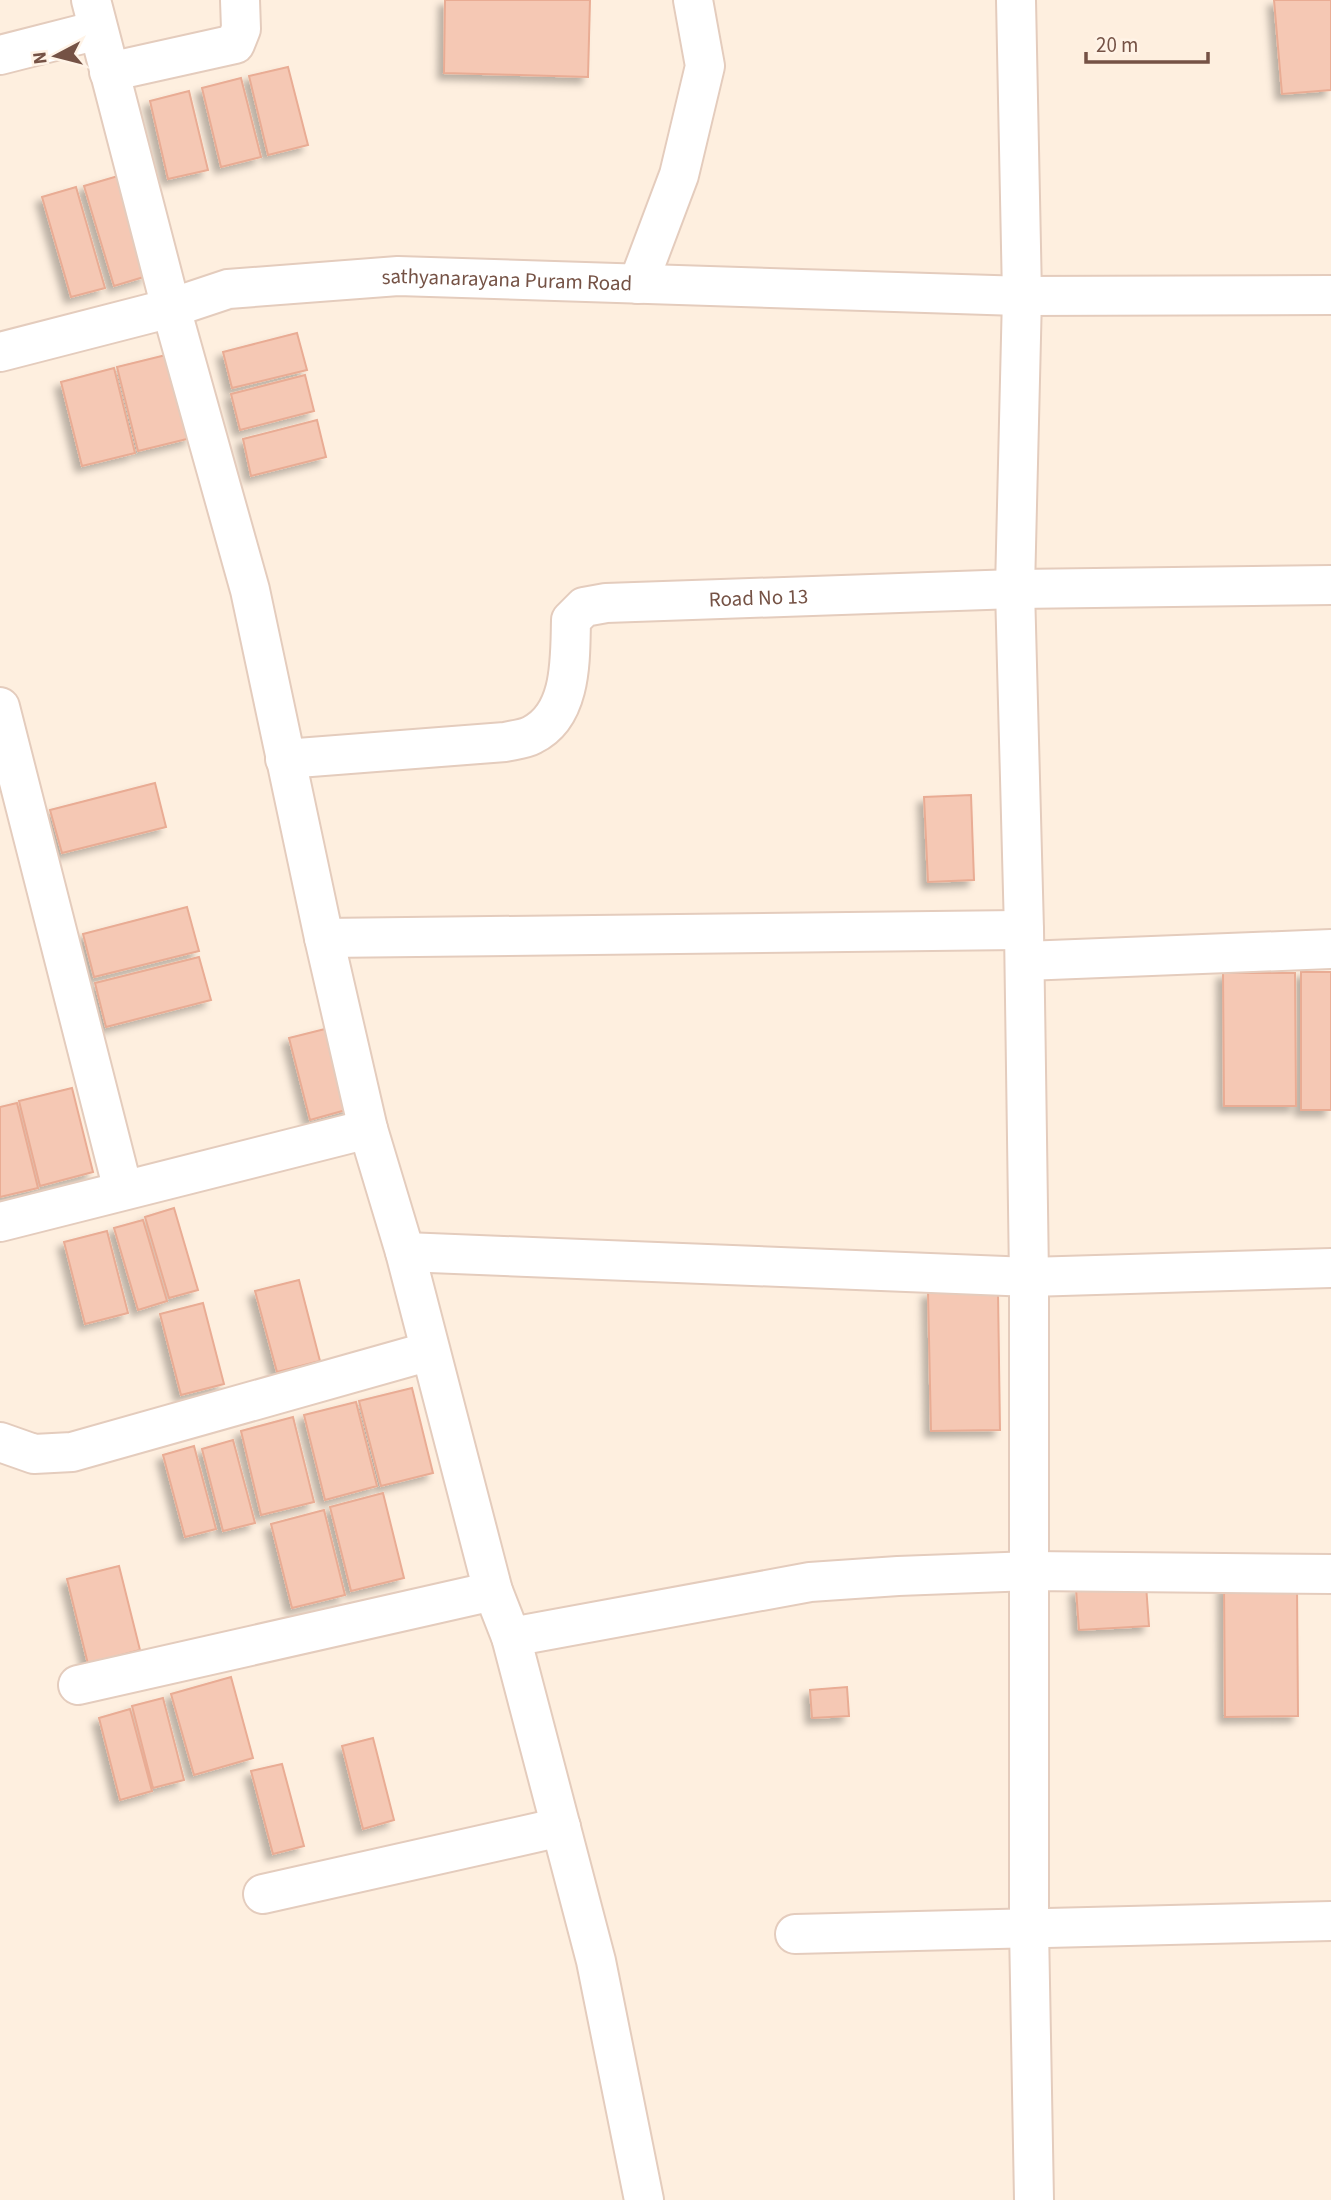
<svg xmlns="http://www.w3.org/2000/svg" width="1331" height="2200" viewBox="0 0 1331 2200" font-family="'Source Sans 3',sans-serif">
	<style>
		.building { fill: #f5c8b4; stroke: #e9ac94; stroke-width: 2; filter: url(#shadow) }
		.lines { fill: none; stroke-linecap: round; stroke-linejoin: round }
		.minor-casing { stroke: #e4ccbd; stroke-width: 42 }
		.minor { stroke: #fff; stroke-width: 38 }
		.labels { text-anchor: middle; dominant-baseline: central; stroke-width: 5; stroke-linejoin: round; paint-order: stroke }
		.street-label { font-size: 21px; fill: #755245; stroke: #fff3e6 }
	</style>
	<defs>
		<filter id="shadow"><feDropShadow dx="-6" dy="6" stdDeviation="3.5" flood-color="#0004"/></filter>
	</defs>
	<rect width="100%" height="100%" fill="#feefdf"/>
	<!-- building -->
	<path class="building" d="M445 0H590L588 77 444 73Z
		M1274 0H1331V90L1282 94Z
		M288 67 308 145 268 155 249 76Z
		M241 78 261 157 221 167 202 88Z
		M189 91 208 170 168 179 150 101Z
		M118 176 147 276 114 286 84 186Z
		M76 187 105 288 71 297 42 197Z
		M297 333 307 370 232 388 223 352Z
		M170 354 191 438 138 451 117 367Z
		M114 368 135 453 82 466 61 382Z
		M305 375 314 411 240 430 231 394Z
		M317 420 326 457 251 476 243 439Z
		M155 783 166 827 62 853 50 810Z
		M971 795 974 880 928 882 924 797Z
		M187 907 199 951 94 977 83 934Z
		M199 957 211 1000 106 1027 95 983Z
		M1301 972H1331V1110H1301Z
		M1223 973H1295L1296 1106H1224Z
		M333 1027 353 1108 310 1120 289 1038Z
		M72 1088 93 1172 40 1186 19 1101Z
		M17 1103 38 1188 0 1197V1107Z
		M174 1208 198 1290 169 1298 145 1217Z
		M143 1220 167 1301 138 1310 114 1228Z
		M107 1231 128 1313 85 1324 64 1242Z
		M299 1280 320 1361 277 1372 255 1291Z
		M928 1292H998L1000 1430 931 1431Z
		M203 1303 224 1384 181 1395 160 1314Z
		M412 1388 433 1473 381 1486 359 1401Z
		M356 1402 377 1486 325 1500 304 1415Z
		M293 1417 314 1502 261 1515 241 1431Z
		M233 1440 255 1523 223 1531 202 1449Z
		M194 1446 216 1529 185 1537 163 1455Z
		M383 1493 404 1578 351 1591 330 1507Z
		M324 1510 345 1595 292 1608 271 1524Z
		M119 1566 140 1650 88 1664 67 1579Z
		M1146 1585 1149 1626 1079 1630 1076 1589Z
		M1224 1585H1297L1298 1716 1225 1717Z
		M231 1677 253 1758 194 1775 171 1694Z
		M847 1687 849 1716 812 1718 810 1690Z
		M163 1698 184 1780 153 1788 132 1706Z
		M130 1709 152 1791 120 1800 99 1718Z
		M373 1738 394 1820 363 1829 342 1746Z
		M282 1764 304 1846 273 1854 251 1771Z"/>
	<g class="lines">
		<!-- minor casing -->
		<g class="minor-casing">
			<g id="minor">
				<path d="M91 0 171 308 250 590 324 938 368 1129 405 1252 493 1591 511 1637 596 1961 644 2200"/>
				<path d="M1016 0 1022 296 1015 589 1024 930 1029 1277V1928L1034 2200"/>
				<path d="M0 55 98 30"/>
				<path d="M109 72 235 44 241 29 240 0"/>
				<path d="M638 284 679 175 705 66 693 0"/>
				<path id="s1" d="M0 352 171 308 228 289 398 276 1022 296 1331 295"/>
				<path d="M0 707 123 1190"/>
				<path id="s2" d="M285 759 505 742C514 740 525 739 532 735 573 715 570 657 571 620L584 607 606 603 1015 589 1331 585"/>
				<path d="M324 938 1024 930"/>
				<path d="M1025 961 1331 949"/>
				<path d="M0 1222 368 1129"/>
				<path d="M405 1252 1029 1277 1331 1268"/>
				<path d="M0 1442 34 1454 72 1452 430 1351"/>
				<path d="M511 1637 810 1582 898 1576 1030 1571 1331 1574"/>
				<path d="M78 1685 493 1591"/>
				<path d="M263 1894 561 1827"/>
				<path d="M795 1934 1331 1921"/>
			</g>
		</g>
		<!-- minor -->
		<use href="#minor" class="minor"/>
	</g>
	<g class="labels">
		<!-- street labels -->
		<g class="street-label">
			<text stroke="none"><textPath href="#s1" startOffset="516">sathyanarayana Puram Road</textPath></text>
			<text stroke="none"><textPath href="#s2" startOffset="570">Road No 13</textPath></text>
		</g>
	</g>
	<!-- north arrow -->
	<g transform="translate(56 56) rotate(263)" stroke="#fff3e6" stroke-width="5" paint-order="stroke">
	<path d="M0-5L12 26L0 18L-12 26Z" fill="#755245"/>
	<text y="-10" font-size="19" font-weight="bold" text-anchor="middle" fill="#755245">N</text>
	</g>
	<!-- scale -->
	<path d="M1086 52v10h122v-10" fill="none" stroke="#755245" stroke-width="3.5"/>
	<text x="1096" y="52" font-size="21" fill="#755245" stroke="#fff3e6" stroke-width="5" paint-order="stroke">20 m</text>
</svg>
